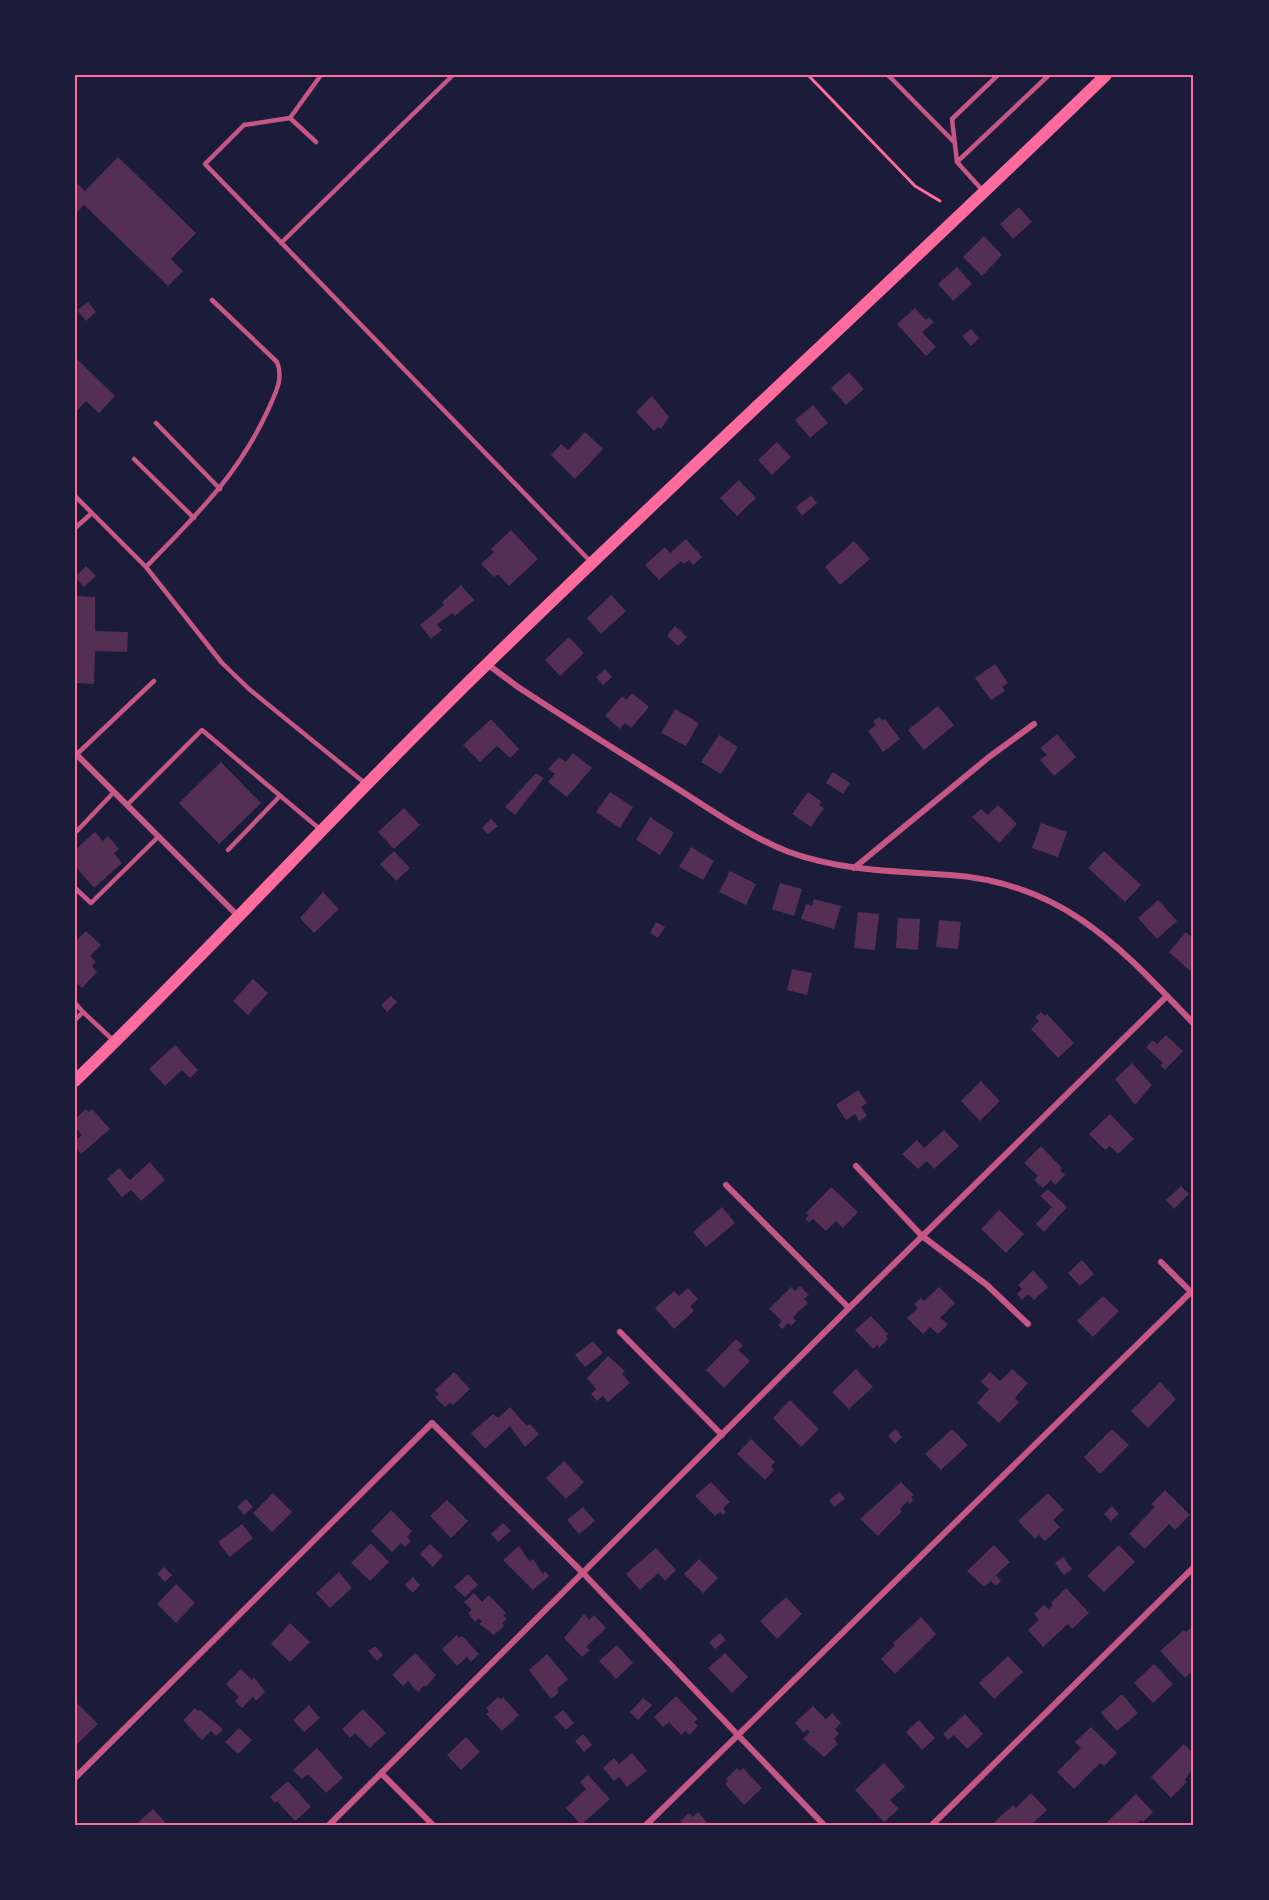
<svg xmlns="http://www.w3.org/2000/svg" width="1269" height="1900" viewBox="0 0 1269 1900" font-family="Arial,sans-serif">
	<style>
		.building { fill: #542f53 }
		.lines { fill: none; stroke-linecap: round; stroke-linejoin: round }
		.path { stroke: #ff6b9d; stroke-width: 3 }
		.service { stroke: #c65784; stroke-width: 4.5 }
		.minor { stroke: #c65784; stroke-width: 6 }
		.secondary { stroke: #ff6b9d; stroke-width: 12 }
		.neatline { fill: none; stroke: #ff6b9d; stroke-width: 2 }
	</style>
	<rect width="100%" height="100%" fill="#1b1b3a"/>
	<!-- building -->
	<path class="building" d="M118 157 196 233 171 259 183 271 168 286 84 205 75 214V181L85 191Z
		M1019 207 1032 222 1013 239 1000 224Z
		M984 236 1002 255 982 276 963 257Z
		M957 267 972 284 953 301 938 284Z
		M88 302 96 312 86 321 77 310Z
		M915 308 926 320 929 317 934 322 922 332 936 347 926 356 897 324Z
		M971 329 979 338 971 346 962 336Z
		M75 357 115 396 99 413 86 401 75 413Z
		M849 372 864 389 846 405 831 388Z
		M652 396 669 417 661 429 658 427 654 431 636 412Z
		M813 405 828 423 810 438 795 420Z
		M585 432 603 449 575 479 551 455 561 444 568 450Z
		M777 442 791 457 772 475 758 460Z
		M739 480 756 498 737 516 720 498Z
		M811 495 817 503 802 516 796 507Z
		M511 530 538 559 509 586 498 574 494 577 481 564 494 552 491 549Z
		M686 539 702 557 693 565 689 560 684 564 681 561 659 580 645 565 665 547 670 553Z
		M854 541 870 559 840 585 825 567Z
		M86 566 96 576 84 587 75 577Z
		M461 585 474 600 455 616 452 613 437 625 442 630 431 639 420 625 444 605 442 602Z
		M611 595 626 611 601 634 587 618Z
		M75 596 95 597V631L128 632 127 652 95 651 94 684 75 683Z
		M675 626 687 637 678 646 667 636Z
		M569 637 584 653 560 676 545 660Z
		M995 664 1008 683 1002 687 1005 691 991 700 975 678Z
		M605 669 612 677 603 685 596 677Z
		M632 693 649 707 631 728 625 723 620 729 605 716 622 696 626 700Z
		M938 706 954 725 924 750 908 730Z
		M675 709 699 723 686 746 661 733Z
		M879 717 882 720 885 719 900 739 883 752 868 731 876 725 873 721Z
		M491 719 519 749 510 758 497 746 480 762 463 745Z
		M1057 734 1076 757 1054 776 1040 760 1047 755 1040 748Z
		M719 735 738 747 721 774 701 762Z
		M573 753 592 768 567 797 548 782 555 774 548 769 559 757 566 762Z
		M221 762 261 803 219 844 179 803Z
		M833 772 850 783 843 794 826 783Z
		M536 773 544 778 515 815 505 807Z
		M610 792 633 807 620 828 596 812Z
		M808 792 822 802 819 805 824 808 811 827 792 814Z
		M998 805 1017 824 999 843 972 817 981 809 988 815Z
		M404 808 420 825 394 849 378 832Z
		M650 817 674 833 660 855 636 840Z
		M491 819 498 826 488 834 482 828Z
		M1041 823 1067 832 1058 857 1032 848Z
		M95 832 103 841 108 836 119 849 114 853 122 863 94 888 75 866V850Z
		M691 847 714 861 703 880 679 867Z
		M394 851 410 868 396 881 380 864Z
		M1104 851 1141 885 1125 902 1088 868Z
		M730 871 756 884 746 905 719 892Z
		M780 883 802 889 794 916 772 909Z
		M323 892 339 909 314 933 300 918Z
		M814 899 841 906 834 929 801 919 806 904 812 906Z
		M1158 900 1177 921 1157 939 1138 918Z
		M858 912 879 914 875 950 854 948Z
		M898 918 920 919 918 950 896 948Z
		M939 920 961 922 958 949 936 947Z
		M656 922 665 927 658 938 650 933Z
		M86 931 101 945 90 956 96 962 92 966 97 972 82 988 75 981V942Z
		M1186 932 1194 939V967L1190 971 1169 952Z
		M792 969 812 973 807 995 787 990Z
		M253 979 268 993 248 1015 233 1001Z
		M391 996 397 1002 387 1012 381 1005Z
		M1041 1012 1045 1016 1047 1014 1074 1043 1058 1058 1031 1029 1039 1021 1035 1017Z
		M1166 1035 1183 1051 1165 1070 1160 1065 1163 1063 1146 1047 1153 1040 1157 1044Z
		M175 1045 198 1070 190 1078 182 1070 165 1086 149 1069Z
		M1132 1063 1152 1085 1135 1105 1115 1079Z
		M981 1081 1000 1101 980 1121 961 1101Z
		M858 1090 867 1103 861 1107 867 1116 859 1121 855 1114 846 1120 836 1105Z
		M86 1109 89 1112 92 1109 110 1129 81 1154 75 1147V1141L82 1135 75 1127V1119Z
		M1110 1114 1134 1139 1118 1154 1110 1146 1105 1150 1089 1134Z
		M944 1130 959 1146 934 1169 927 1161 918 1169 902 1154 917 1140 924 1148Z
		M1041 1146 1062 1168 1060 1170 1065 1175 1055 1185 1051 1180 1043 1188 1034 1180 1038 1176 1024 1163Z
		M150 1162 165 1180 141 1201 131 1190 122 1197 107 1179 119 1168 130 1180Z
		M1181 1186 1189 1194 1174 1209 1166 1200Z
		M831 1187 858 1212 843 1228 836 1221 826 1231 813 1219 809 1222 805 1219 809 1215 806 1213Z
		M1048 1189 1067 1207 1044 1232 1036 1224 1052 1207 1040 1196Z
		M722 1207 735 1223 706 1247 693 1232Z
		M999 1210 1024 1234 1006 1253 981 1229Z
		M1082 1260 1094 1274 1080 1286 1068 1273Z
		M1033 1270 1048 1287 1034 1300 1028 1294 1022 1300 1017 1294 1022 1289 1018 1285Z
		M800 1286 809 1295 804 1299 808 1303 793 1317 796 1321 791 1326 788 1323 782 1329 778 1325 782 1321 769 1309 791 1287 795 1291Z
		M939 1287 955 1303 940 1318 948 1324 938 1334 930 1327 923 1334 907 1318 918 1308 914 1304 921 1298 924 1301Z
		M688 1288 698 1299 690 1306 694 1311 674 1329 655 1308 674 1291 679 1296Z
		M1103 1296 1119 1311 1093 1337 1077 1321Z
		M871 1316 888 1334 886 1336 888 1339 879 1348 877 1345 873 1349 855 1330Z
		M736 1339 743 1346 738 1350 750 1361 724 1388 706 1370Z
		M593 1341 603 1353 585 1367 575 1355Z
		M608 1356 625 1371 622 1374 630 1383 608 1402 603 1396 597 1401 591 1394 596 1389 587 1378Z
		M856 1369 873 1387 849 1409 832 1392Z
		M1012 1369 1028 1383 1015 1398 1019 1402 999 1423 977 1403 989 1389 981 1382 990 1372 1000 1381Z
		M454 1372 470 1389 453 1405 450 1403 445 1407 435 1397 439 1394 435 1390Z
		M1160 1382 1176 1399 1148 1428 1131 1411Z
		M790 1400 819 1429 801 1447 773 1418Z
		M510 1407 527 1426 530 1424 539 1434 525 1447 510 1426 485 1449 471 1433 493 1414 498 1418Z
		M895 1429 902 1437 895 1444 888 1436Z
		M952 1429 968 1445 941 1470 925 1454Z
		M1112 1429 1129 1445 1100 1474 1084 1457Z
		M751 1439 775 1462 771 1466 774 1470 765 1480 737 1454Z
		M564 1461 584 1482 566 1499 546 1478Z
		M711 1482 730 1502 723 1508 726 1512 723 1515 720 1512 715 1516 695 1496Z
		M901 1482 914 1495 911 1497 913 1500 910 1504 908 1501 900 1509 902 1511 878 1536 860 1519Z
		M1165 1490 1190 1515 1175 1530 1169 1524 1145 1549 1129 1534 1155 1507 1151 1504Z
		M840 1492 845 1499 834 1507 829 1500Z
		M273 1493 292 1512 272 1532 253 1513Z
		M1048 1493 1064 1510 1053 1520 1060 1527 1045 1541 1039 1535 1035 1539 1018 1521Z
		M246 1499 253 1507 244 1515 237 1507Z
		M447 1500 468 1521 451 1538 430 1516Z
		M1112 1506 1119 1514 1111 1521 1104 1514Z
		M583 1507 595 1521 579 1534 567 1520Z
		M391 1510 412 1531 407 1537 411 1541 405 1547 401 1543 392 1552 371 1531Z
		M503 1523 511 1531 498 1542 491 1534Z
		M242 1524 253 1538 230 1557 218 1542Z
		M371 1543 389 1562 370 1581 351 1563Z
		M430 1544 443 1556 433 1567 420 1554Z
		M994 1545 1010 1562 996 1575 1001 1581 996 1586 991 1581 984 1587 967 1571Z
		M1119 1545 1135 1562 1104 1592 1087 1576Z
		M519 1546 530 1562 533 1559 543 1574 545 1571 549 1576 533 1590 503 1560Z
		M656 1548 676 1570 665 1581 658 1573 640 1590 626 1574Z
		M1063 1557 1072 1569 1064 1575 1055 1563Z
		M699 1559 718 1578 703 1593 684 1574Z
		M164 1567 172 1575 165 1582 157 1574Z
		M339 1572 352 1588 330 1608 316 1593Z
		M468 1574 478 1585 465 1597 454 1587Z
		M413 1577 420 1585 413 1593 405 1585Z
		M176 1584 195 1603 176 1623 157 1604Z
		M1066 1588 1089 1613 1072 1629 1068 1624 1043 1647 1028 1630 1039 1620 1034 1614 1044 1605 1049 1609 1053 1605 1051 1603Z
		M474 1593 482 1602 489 1595 506 1613 503 1615 507 1619 502 1623 504 1626 494 1635 479 1624 482 1622 479 1618 475 1622 468 1613 472 1610 464 1602Z
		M786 1597 802 1614 777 1639 760 1621Z
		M584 1614 589 1620 594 1615 606 1628 586 1647 590 1650 582 1657 564 1638Z
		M921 1617 936 1634 895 1674 881 1659 895 1645 893 1643Z
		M290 1623 310 1642 290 1662 271 1644Z
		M1194 1625V1669L1185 1678 1160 1651 1184 1630 1186 1632Z
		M720 1633 726 1640 715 1649 709 1642Z
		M457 1635 459 1638 462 1636 479 1654 471 1662 467 1657 457 1666 442 1649Z
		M617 1645 633 1663 616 1679 599 1661Z
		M375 1646 383 1655 377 1661 368 1651Z
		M415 1653 436 1675 426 1687 424 1685 418 1692 408 1681 403 1686 392 1675Z
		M725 1653 748 1677 732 1693 708 1668Z
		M547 1654 568 1679 557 1689 559 1692 551 1699 529 1670Z
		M1008 1656 1023 1672 994 1699 979 1683Z
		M1154 1664 1173 1684 1153 1703 1134 1683Z
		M241 1669 252 1680 254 1677 265 1692 256 1701 253 1697 242 1708 235 1701 239 1697 226 1684Z
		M1122 1694 1138 1713 1117 1731 1101 1713Z
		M676 1696 698 1719 694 1722 698 1726 689 1735 686 1731 681 1735 669 1722 663 1727 654 1717Z
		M498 1697 501 1699 503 1697 519 1715 502 1731 486 1714 489 1712 486 1708Z
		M643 1698 652 1705 638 1720 630 1712Z
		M75 1701 98 1724 75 1746Z
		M309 1705 320 1718 304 1732 293 1720Z
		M813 1706 826 1719 832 1713 841 1723 835 1729 839 1734 834 1739 838 1744 824 1757 803 1739 810 1732 807 1729 804 1733 795 1723Z
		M195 1708 198 1711 200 1710 223 1729 216 1736 211 1731 202 1740 183 1720Z
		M363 1709 386 1733 370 1748 355 1733 350 1738 342 1729Z
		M563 1710 574 1723 566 1730 554 1717Z
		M965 1714 983 1734 967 1749 954 1735 948 1740 943 1734Z
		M919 1720 935 1738 922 1750 906 1732Z
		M1091 1727 1117 1753 1104 1766 1100 1763 1074 1789 1057 1772 1081 1748 1075 1742Z
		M239 1728 252 1740 238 1754 225 1742Z
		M583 1734 592 1745 584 1752 575 1741Z
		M466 1737 480 1752 461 1770 447 1755Z
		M1184 1744 1194 1754V1766L1185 1780 1187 1782 1171 1798 1151 1777Z
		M317 1748 343 1778 326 1793 308 1774 302 1779 293 1770Z
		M632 1753 647 1771 627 1787 619 1777 614 1781 603 1768 614 1758 619 1764Z
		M884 1763 905 1787 890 1800 899 1809 884 1822 855 1790Z
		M737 1768 740 1771 743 1768 762 1788 744 1805 725 1784 728 1781 726 1779Z
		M588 1775 610 1799 581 1825 566 1808 586 1789 580 1782Z
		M288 1781 311 1807 295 1821 277 1801 275 1803 270 1797Z
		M1031 1793 1047 1810 1031 1825H991L1013 1805 1016 1808Z
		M1136 1794 1153 1812 1143 1822 1141 1820 1136 1825H1104Z
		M153 1809 168 1825H135Z
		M698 1812 709 1825H684L680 1821 689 1813 693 1817Z"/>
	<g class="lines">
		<!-- path -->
		<path class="path" d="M808 75 915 186 940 201"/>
		<!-- service -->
		<path class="service" d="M321 75 290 118 244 125 205 164 590 561
			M888 75 955 143
			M290 118 316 142
			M957 162 1049 75
			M984 192 957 162 952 119 998 75
			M281 243 453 75
			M156 423 220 489
			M134 459 194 518
			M75 496 92 513 75 528
			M92 513 146 567 222 663 249 689 366 784
			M146 567C196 515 237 477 268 410 275 394 284 379 277 362L212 300
			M76 755 154 681
			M127 805 202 730 321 830
			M75 833 114 792
			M228 850 280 796
			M75 888 91 903 158 837
			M75 1003 83 1012
			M75 1020 83 1012 114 1041"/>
		<!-- minor -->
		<path class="minor" d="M487 664 518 687C570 721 622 754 675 787 711 810 748 836 789 852 841 871 895 871 950 875 1064 883 1120 947 1194 1024
			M75 753 238 916
			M854 868 989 757 1034 724
			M856 1166 922 1236 987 1285 1028 1324
			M726 1185 849 1308
			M1161 1262 1194 1295
			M620 1332 722 1435
			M381 1773 433 1825
			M75 1778 432 1423 582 1572 824 1825
			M329 1825 849 1308 1167 996
			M646 1825 1191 1292
			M932 1825 1194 1567"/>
		<!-- secondary -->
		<path class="secondary" d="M75 1081C215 945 347 800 487 664 691 465 902 273 1106 75"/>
	</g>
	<!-- border -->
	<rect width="1269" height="1900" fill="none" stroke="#1b1b3a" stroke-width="153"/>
	<rect x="76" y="76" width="1116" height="1748" class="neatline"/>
</svg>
